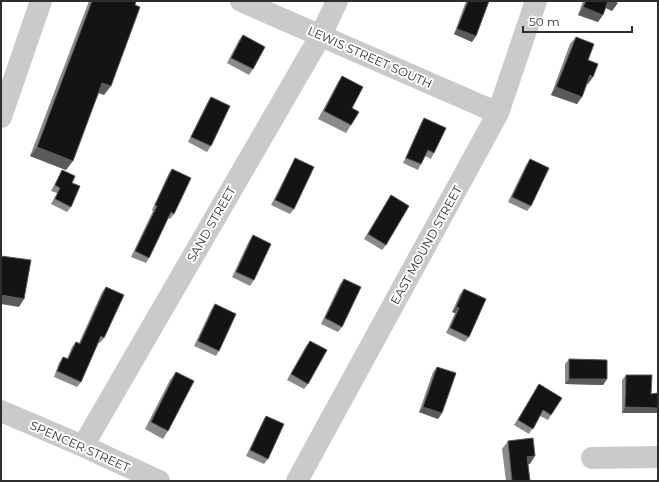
<svg xmlns="http://www.w3.org/2000/svg" width="659" height="482" viewBox="0 0 659 482" font-family="Montserrat,sans-serif">
	<style>
		.lines { fill: none; stroke-linecap: round; stroke-linejoin: round }
		.minor { stroke: #cacaca; stroke-width: 22 }
		.wall { fill: #8a8a8a }
		.shaded-wall { fill: #5a5a5a }
		.building { fill: #141414; stroke: #5a5a5a }
		.labels { text-anchor: middle; dominant-baseline: central; stroke-width: 4; stroke-linejoin: round; paint-order: stroke }
		.street-label { font-size: 12px; fill: #2d2d2d; stroke: #fff }
	</style>
	<rect width="100%" height="100%" fill="#fff"/>
	<g class="lines">
		<!-- minor -->
		<path class="minor" d="M241 1 498 113
			M1 117 41 1
			M1 411 83 446 159 481
			M83 446 321 35 337 1
			M592 458 658 457
			M297 481 498 113 536 1"/>
	</g>
	<!-- wall -->
	<path class="wall" d="M89 1H136L104 95 99 93 66 170 30 156Z
		M466 1H489L472 42 454 34Z
		M583 1H618L612 11 606 8 598 22 578 15Z
		M243 35 253 69 249 75 227 63 239 40Z
		M576 37 588 60V84H587L577 104 551 95 570 44Z
		M342 76 352 108 351 125 346 133 318 119 337 84Z
		M211 97V146L207 152 188 142 207 103Z
		M424 118 434 153 431 159 425 156 418 170 403 163 421 123Z
		M295 158 294 209 290 214 271 205 292 164Z
		M530 159 531 206 527 211 508 202 526 165Z
		M172 169 174 214 170 219 168 218 149 258 146 263 131 257 153 211 152 210 168 175Z
		M62 170 72 183 71 207 67 212 51 204 57 193 51 191 59 176Z
		M391 195 386 245 382 250 364 239Z
		M253 235 254 280 250 286 232 277 249 241Z
		M344 279 342 327 338 332 321 324 340 284Z
		M106 287 104 338 100 343 99 342 81 382 77 387 54 377 59 363 63 357 67 359 72 347 76 342 79 343 102 292Z
		M464 289 469 337 465 342 446 333 455 313 452 312 460 294Z
		M215 304 219 351 216 356 194 346 211 310Z
		M310 341 308 384 304 389 287 380 306 346Z
		M569 359 607 379 603 385 565 384V364Z
		M437 367 442 413 438 419 419 412 433 372Z
		M176 372 168 431 163 439 145 429 170 380Z
		M626 375 651 394 658 393V413H622V380Z
		M539 384 551 415 548 420 540 416 529 434 514 425Z
		M266 416 268 459 264 464 246 456 263 421Z
		M508 441 530 464H528L530 481H506L502 449Z"/>
	<!-- shaded-wall -->
	<path class="shaded-wall" d="M608 1H613L618 3 612 11 604 7Z
		M583 7 603 15 598 22 578 15Z
		M457 29 476 36 472 42 454 34Z
		M590 75 593 77 588 84 585 83Z
		M102 83 111 86 104 95 96 92Z
		M556 87 582 97 577 104 551 95Z
		M37 147 73 161 66 170 30 156Z
		M1 295 24 299 19 307 1 304Z
		M456 307 459 308 455 313 452 312Z
		M569 379H607L603 385 565 384Z
		M423 407 442 413 438 419 419 412Z
		M625 407 658 408V413H622Z
		M535 456 530 464 522 465 527 457Z"/>
	<!-- building -->
	<path class="building" d="M92 1H136L135 5 140 7 111 86 102 83 73 161 37 147Z
		M468 1H489L476 36 457 29Z
		M586 1H608L603 15 583 7Z
		M243 35 265 47 253 69 231 58Z
		M576 37 594 44 588 60 598 64 593 77 590 75 582 97 556 87Z
		M342 76 363 87 352 108 359 112 351 125 324 111Z
		M211 97 230 106 211 146 191 137Z
		M424 118 446 128 434 153 428 150 421 164 406 158Z
		M295 158 314 167 294 209 275 200Z
		M530 159 549 168 531 206 512 197Z
		M172 169 191 178 174 214 171 212 149 258 135 251 157 206 155 205Z
		M62 170 75 176 72 183 80 186 71 207 55 199 60 188 55 185Z
		M391 195 409 206 386 245 368 234Z
		M253 235 271 244 254 280 236 272Z
		M1 256 31 260 24 299 1 295Z
		M344 279 361 287 342 327 325 318Z
		M106 287 124 295 104 338 101 336 81 382 57 371 63 357 68 359 76 342 80 344Z
		M464 289 486 299 469 337 450 328 459 308 456 307Z
		M215 304 236 314 219 351 198 341Z
		M310 341 327 350 308 384 291 374Z
		M569 359 607 360V379H569Z
		M437 367 456 373 442 413 423 407Z
		M176 372 194 381 168 431 151 422Z
		M626 375H652L651 394 658 393V408L625 407Z
		M539 384 562 398 551 415 543 410 533 429 518 420Z
		M266 416 284 424 268 459 250 450Z
		M533 438 535 456 527 457 530 481H512L508 441Z"/>
	<g class="labels">
		<!-- street labels -->
		<g class="street-label">
			<text transform="translate(370 57) rotate(24)">LEWIS STREET SOUTH</text>
			<text transform="translate(211 224) rotate(-60)">SAND STREET</text>
			<text transform="translate(426 245) rotate(-61)">EAST MOUND STREET</text>
			<text transform="translate(80 446) rotate(24)">SPENCER STREET</text>
		</g>
	</g>
	<!-- border -->
	<rect width="659" height="482" fill="none" stroke="#2d2d2d" stroke-width="4"/>
	<!-- scale -->
	<path d="M523 26v6h109v-6" fill="none" stroke="#2d2d2d" stroke-width="2"/>
	<text x="529" y="26" font-size="12" fill="#2d2d2d" stroke="#ffffff" stroke-width="3" paint-order="stroke">50 m</text>
</svg>
